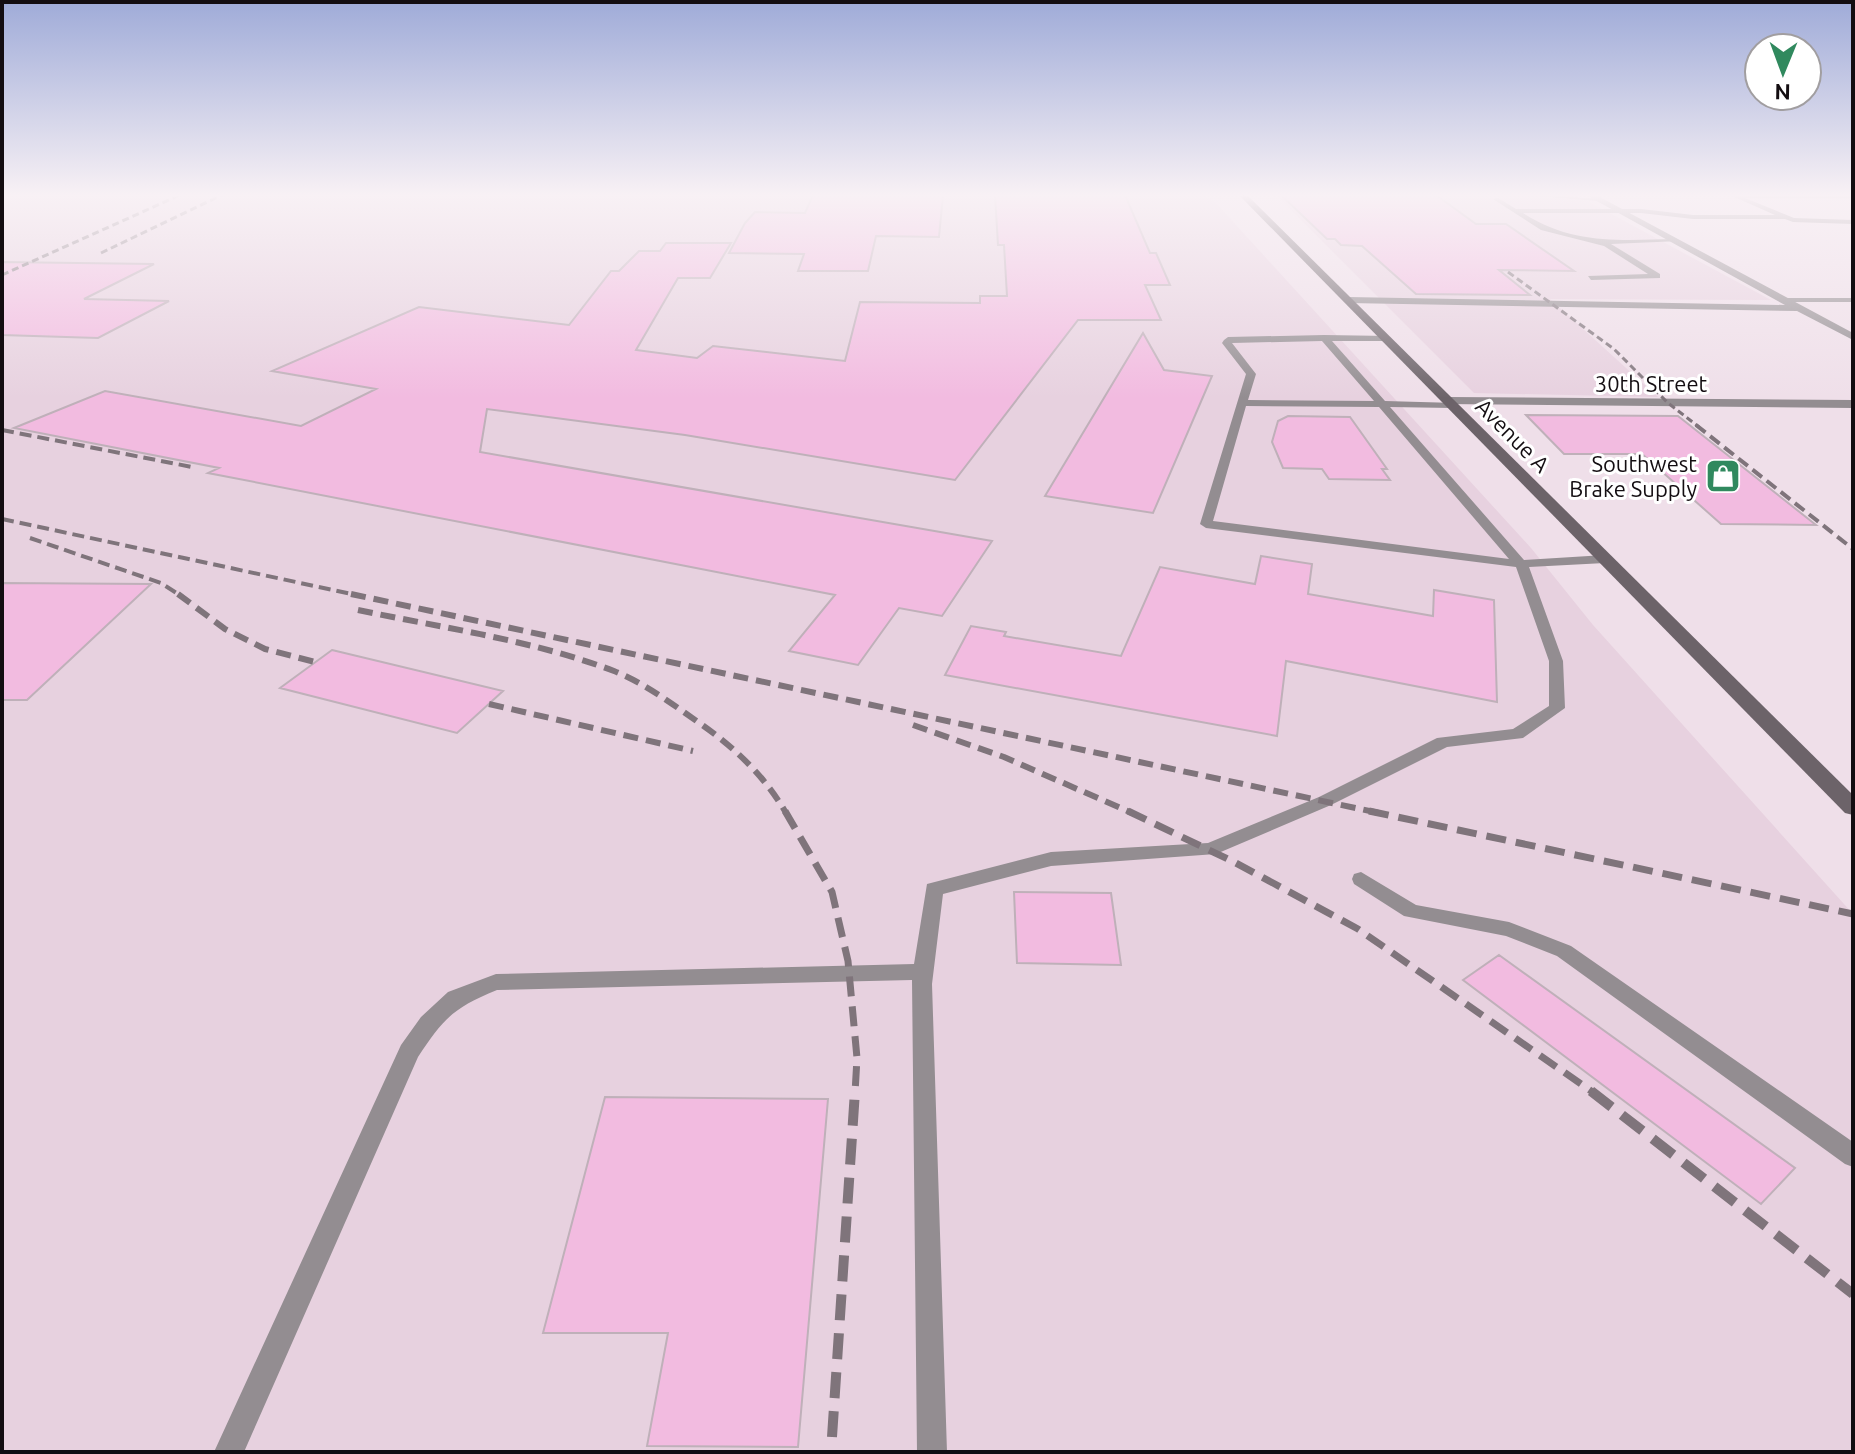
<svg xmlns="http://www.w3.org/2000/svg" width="1855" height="1454" viewBox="0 0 1855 1454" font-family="Ubuntu,sans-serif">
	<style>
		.built { fill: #e7d1df }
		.building { fill: #f2bbe0; stroke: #bfb0b9; stroke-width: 2 }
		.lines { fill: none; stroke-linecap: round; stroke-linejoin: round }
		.service { fill: #938d91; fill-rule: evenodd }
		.minor { fill: #938d91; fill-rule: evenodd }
		.secondary { fill: #6c6369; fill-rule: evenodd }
		.rail-far4 { stroke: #7f747b; stroke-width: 3; stroke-dasharray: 7 4; stroke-linecap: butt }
		.rail-far3 { stroke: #7f747b; stroke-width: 4; stroke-dasharray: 12 6; stroke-linecap: butt }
		.rail-far2 { stroke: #7f747b; stroke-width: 6; stroke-dasharray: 15 8; stroke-linecap: butt }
		.rail-far1 { stroke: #7f747b; stroke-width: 7; stroke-dasharray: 20 10; stroke-linecap: butt }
		.rail { stroke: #7f747b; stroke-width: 10; stroke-dasharray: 26 13; stroke-linecap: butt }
		.labels { text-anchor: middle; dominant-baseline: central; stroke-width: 6; stroke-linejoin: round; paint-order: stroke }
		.far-street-label { font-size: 22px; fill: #130d11; stroke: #fff }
		.far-poi-label { font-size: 22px; fill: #130d11; stroke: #fff; text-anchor: end }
	</style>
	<rect width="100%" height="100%" fill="#efdfe9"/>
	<!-- built -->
	<path class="built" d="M2 195H1204L1215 202 1531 548 1593 625 1853 914V1452H2Z
		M1276 195H1576L1771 300 1550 299 1658 397 1474 393Z"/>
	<!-- building -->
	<path class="building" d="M813 195H943L939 237 876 236 868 271H798L804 254 729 253 745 223 755 212 805 213Z
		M995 195H1125L1150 253H1156L1170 285H1145L1161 320H1078L955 480 685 435 487 409 480 452 992 541 942 616 899 608 858 665 789 651 835 595 208 473 219 468 14 428 105 391 301 426 376 389 272 371 419 307 569 325 611 271H619L639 251H660L666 243H731L710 278H678L636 350 697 358 713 346 845 361 860 302 980 303V296H1007L1004 245H998Z
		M1281 195H1436L1476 224H1506L1574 271 1499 270 1530 295 1416 294 1362 246 1341 245 1335 239H1327Z
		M2 262 154 264 84 299 169 301 98 338 2 335Z
		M1143 333 1164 370 1212 376 1153 513 1045 496Z
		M1526 415 1678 416 1816 525 1721 524 1642 454H1564Z
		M1288 416 1350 417 1387 469H1382L1390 480 1329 479 1322 469 1283 468 1272 442 1278 421Z
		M1261 556 1312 564 1308 594 1433 616 1434 590 1494 600 1497 702 1286 661 1277 736 945 675 971 626 1006 632 1004 636 1121 656 1160 567 1255 584Z
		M2 583 151 584 27 700H2Z
		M332 650 503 691 457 733 280 688Z
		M1014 892 1111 893 1121 965 1017 963Z
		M1499 955 1795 1168 1761 1204 1463 980Z
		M605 1097 828 1099 798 1447 647 1446 668 1333H543Z"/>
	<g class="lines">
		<!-- service -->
		<path class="service" d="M1529 195 1601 199 1598 201Z
			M1730 195H1853V198H1745L1794 218 1853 220V224L1793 222 1785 219H1693L1641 213H1523C1573 245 1619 240 1676 239L1680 241 1611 244 1660 274V278L1591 280 1588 276 1648 274 1604 246 1541 230 1493 199 1498 198 1516 209H1641L1693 215H1775Z
			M1784 298H1853V302H1781Z
			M1324 335 1389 336V340L1386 341H1332L1385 401 1456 403V407L1452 408 1390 407 1524 560 1605 555 1611 559 1605 563 1529 567 1563 661 1565 708 1523 738 1447 747 1331 805 1216 854 1051 866 943 894 932 984 947 1452H917L912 980 497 990C453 1008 444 1018 418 1057L244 1452H214L401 1045 421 1017 448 992 496 974 914 964 927 884 1051 852 1208 843 1319 797 1437 738 1513 729 1549 706V661L1516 567 1206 528 1200 524 1246 374 1222 343 1224 340 1228 337ZM1322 341 1374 401 1248 400 1256 374 1232 343ZM1246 406 1379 407 1509 559 1213 521Z
			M1361 872 1416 905 1509 922 1571 946 1853 1142V1167L1845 1164 1557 956 1506 936 1404 916 1354 884 1352 879 1354 874Z"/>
		<!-- minor -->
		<path class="minor" d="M1586 195H1596L1853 333V340L1797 311 1348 303 1343 300 1348 297 1785 305Z
			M1448 397 1853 400V408L1444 404V398Z"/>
		<!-- secondary -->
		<path class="secondary" d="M1239 195H1247L1853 795V815L1845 813Z"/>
		<!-- rail-far4 -->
		<path class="rail-far4" d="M101 253 222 195
			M1508 272 1614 349 1668 403 1699 427
			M2 275 180 195"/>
		<!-- rail-far3 -->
		<path class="rail-far3" d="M1696 425 1853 549
			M2 430 192 467
			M2 519 361 596
			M30 538 161 583 181 596"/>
		<!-- rail-far2 -->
		<path class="rail-far2" d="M178 594 225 629 265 649 315 662
			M351 594 1379 813
			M358 610C443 628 532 640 614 671 644 683 671 703 698 722 733 746 765 776 786 813
			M489 704 693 751
			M913 725 1004 757 1132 813"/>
		<!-- rail-far1 -->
		<path class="rail-far1" d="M785 811 832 892 848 961 857 1058 855 1093
			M1128 811 1236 863 1358 929 1594 1093
			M1369 811 1853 914"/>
		<!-- rail -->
		<path class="rail" d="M1591 1091 1853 1294
			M832 1437 855 1091"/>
	</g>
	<!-- sky -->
	<linearGradient id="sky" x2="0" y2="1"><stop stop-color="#9fabd8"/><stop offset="0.49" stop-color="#f8f1f5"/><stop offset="1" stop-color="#f8f1f5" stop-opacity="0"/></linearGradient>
	<rect width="1855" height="398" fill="url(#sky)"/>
	<!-- icons -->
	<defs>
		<g id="shop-square" transform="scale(1.8)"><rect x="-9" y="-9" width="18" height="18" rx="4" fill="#30895e" stroke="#fff"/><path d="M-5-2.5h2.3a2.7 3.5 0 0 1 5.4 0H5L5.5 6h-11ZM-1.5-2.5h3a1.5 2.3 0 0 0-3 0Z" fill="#fff"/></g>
	</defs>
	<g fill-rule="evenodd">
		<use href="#shop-square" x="1723" y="476"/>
	</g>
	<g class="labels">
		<!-- far-street labels -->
		<g class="far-street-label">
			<text x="1651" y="383">30th Street</text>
			<text transform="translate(1513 435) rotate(45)">Avenue A</text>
		</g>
		<!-- far-poi labels -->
		<g class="far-poi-label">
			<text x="1697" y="463">Southwest<tspan x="1697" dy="25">Brake Supply</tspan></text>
		</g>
	</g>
	<!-- border -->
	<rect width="1855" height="1454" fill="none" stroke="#130d11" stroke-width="8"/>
	<!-- north arrow -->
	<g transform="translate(1783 72) rotate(181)"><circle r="38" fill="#ffffff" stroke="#a19ea0" stroke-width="2"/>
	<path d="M0-6L14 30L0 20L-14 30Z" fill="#30895e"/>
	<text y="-12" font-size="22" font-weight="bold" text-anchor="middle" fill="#130d11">N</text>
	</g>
</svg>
